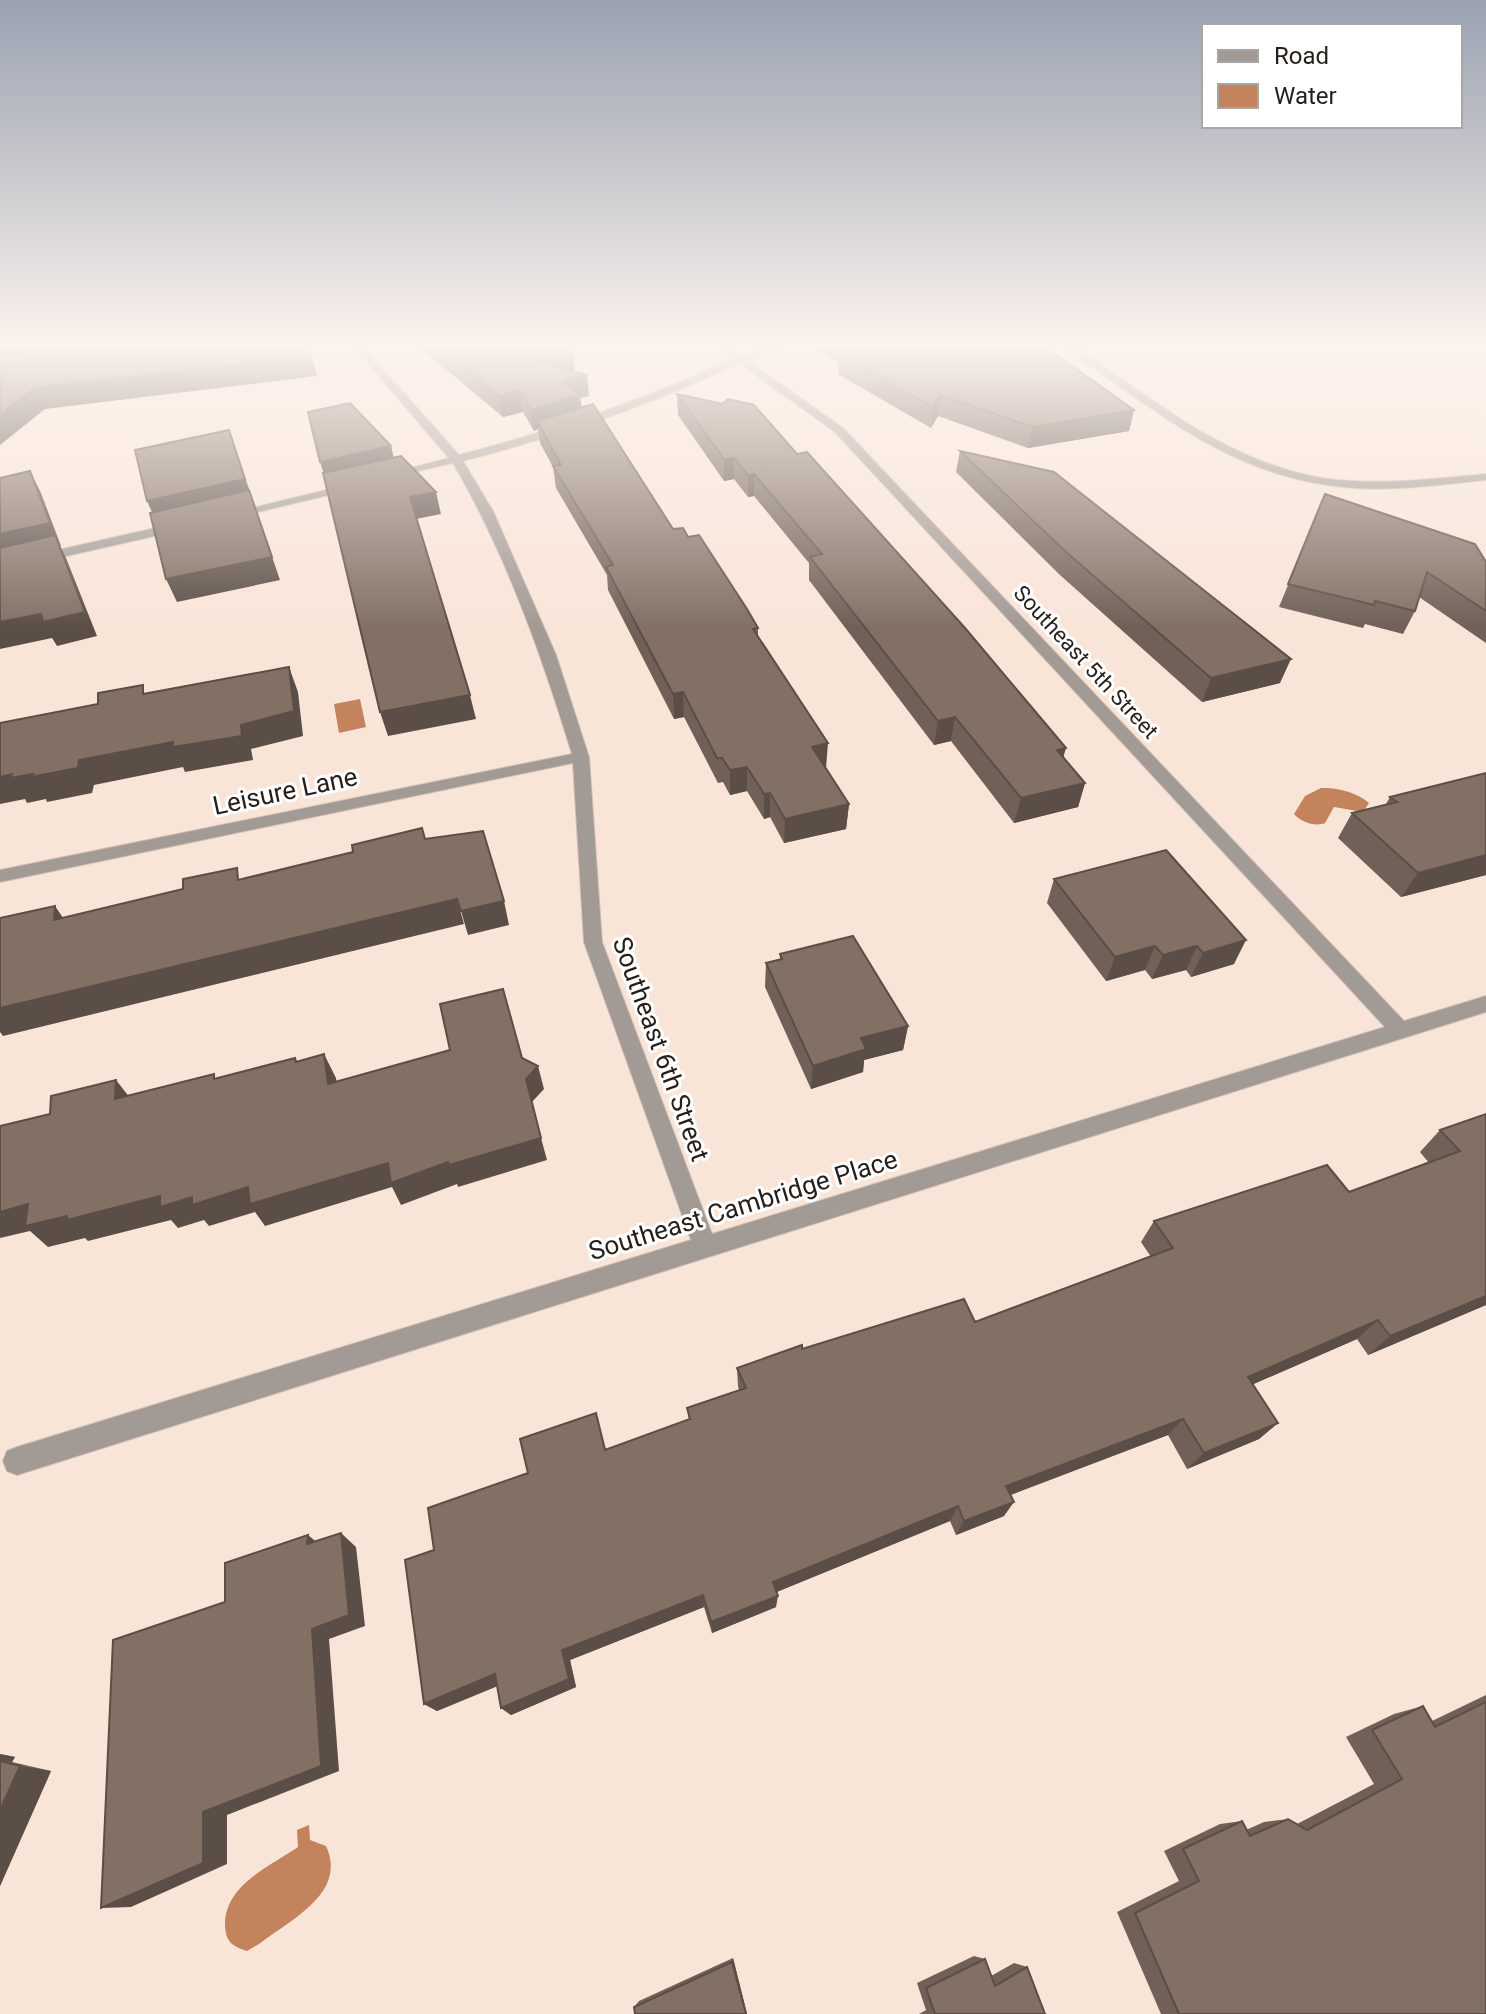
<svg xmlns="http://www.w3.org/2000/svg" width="1486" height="2014" viewBox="0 0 1486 2014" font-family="Roboto,sans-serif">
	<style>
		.water { fill: #c3845d }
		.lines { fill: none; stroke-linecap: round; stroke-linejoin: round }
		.minor-casing { stroke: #d3c0b6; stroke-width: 2 }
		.minor { fill: #a29a94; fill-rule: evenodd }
		.wall { fill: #706057 }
		.shaded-wall { fill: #5b4e47 }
		.building { fill: #827065; stroke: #5b4e47; stroke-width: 2 }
		.labels { text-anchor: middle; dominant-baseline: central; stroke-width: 6; stroke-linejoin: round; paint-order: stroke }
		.far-street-label { font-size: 22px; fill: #251e19; stroke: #fff }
		.street-label { font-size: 26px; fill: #251e19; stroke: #fff }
	</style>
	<rect width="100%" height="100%" fill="#f9e4d8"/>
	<!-- water -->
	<path class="water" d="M360 699 366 727 339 733 334 704Z
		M1321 788C1336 787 1357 792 1369 803L1363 812 1334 807 1325 823C1315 827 1301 822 1294 814L1305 796Z
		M309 1825 310 1840 326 1846C348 1893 290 1920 259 1944L247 1951C232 1946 226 1942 225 1926 224 1885 269 1867 298 1847L297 1830Z"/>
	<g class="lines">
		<!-- minor casing -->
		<g class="minor-casing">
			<path id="minor" d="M348 346 366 350 459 455C554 430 644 401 733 358L718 346H729L741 355 774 346H790L747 360 843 428 1404 1021 1486 996V1012L17 1475 7 1471 3 1461 7 1451 17 1447 691 1240 584 942 573 763 0 882V870L572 754C541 653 506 554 453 463L384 479V475L449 458 360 354ZM739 363 835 432 1385 1027 712 1234 602 942 589 757 556 655 493 511 463 461C559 436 650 406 739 363Z
				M1065 346H1076C1151 399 1228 462 1322 478 1376 486 1432 479 1486 474V480C1432 486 1375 494 1321 484 1245 472 1180 430 1119 386 1101 373 1081 361 1065 346Z
				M354 483 358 484V488L229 519 223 515Z
				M182 522 188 526 186 529 0 571V563Z"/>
		</g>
		<!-- minor -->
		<use href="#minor" class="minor"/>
	</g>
	<!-- wall -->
	<path class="wall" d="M418 346H568L575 372 589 396 580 398 582 407 673 529 688 537 758 628V637L825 768 849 804 846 829 784 843 770 817 764 819 747 791 730 795 723 782 718 783 684 717 674 719 608 590 607 575 556 488 553 467 540 443 538 429 534 431 523 412 503 417Z
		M815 346H1044L1134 410 1129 431 1028 448 938 416 931 428 838 374 839 363 815 350Z
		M677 394 1063 758 1085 783 1078 807 1014 823 951 741 934 745 809 580V563L754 496 748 497 734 479 724 481 678 415Z
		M960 451 1280 683 1202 702 1060 575 956 472Z
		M1325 494 1486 562V643L1419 597 1415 611 1403 634 1365 624 1363 628 1279 607Z
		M1486 773V875L1401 897 1338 838 1352 813 1386 804 1390 797Z
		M1166 850 1234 964 1191 977 1186 970 1152 979 1145 970 1106 981 1047 903 1054 879Z
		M780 954 908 1026 903 1050 864 1060 863 1072 811 1089 765 987 766 963 780 959Z
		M1486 1114V1305L1368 1355 1357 1339 1253 1384 1278 1423 1259 1439 1187 1469 1168 1435 1011 1495 1004 1516 956 1535 950 1521 776 1592V1607L712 1633 704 1607 570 1660 576 1687 511 1715 501 1708 497 1686 437 1711 424 1704 434 1550 528 1473 596 1413 606 1450 689 1419 687 1408 739 1390 738 1386 737 1368 802 1349 975 1322 1151 1257 1141 1242 1154 1221 1349 1192 1429 1163 1420 1152 1440 1130Z
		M1486 1695V2014H1161L1117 1912 1179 1881 1164 1851 1220 1824 1242 1821 1246 1830 1264 1822 1288 1819 1297 1824 1374 1784 1346 1737 1394 1714 1423 1706 1432 1721Z
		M0 1754 15 1757 12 1762 51 1771 0 1886Z
		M974 1956 985 1959 991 1976 1014 1963 1027 1967 1045 2014H919L926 2010 917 1983Z
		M733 1958 747 2014H635L634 2007 639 2001Z"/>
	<!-- shaded-wall -->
	<path class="shaded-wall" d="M0 346H170L0 366Z
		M573 354 575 374 534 361Z
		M311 356 317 376 45 409 0 445V415L35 388Z
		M587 375 589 396 580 398 582 415 537 421 538 429 534 431 531 410 562 381Z
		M520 391 523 412 503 417 499 396Z
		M940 395 938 416 931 428 933 407Z
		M1134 410 1129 431 1028 448 1033 427Z
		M229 430 280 580 177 602 166 579 157 523 147 501Z
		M391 446 396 467 327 484 320 462Z
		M734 458V479L724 481V459Z
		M30 471 41 493 61 546H60L66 558 97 636 57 646 52 638 0 649V622L41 614 0 560V534Z
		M754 474V496L748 497V475Z
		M436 492 441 514 416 519 410 497Z
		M1291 659 1280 683 1202 702 1211 678Z
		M289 667 298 692 303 736 251 749 253 760 185 772 183 767 94 785 92 793 47 802 46 799 27 803 25 799 0 804V777L241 725Z
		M683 692 684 717 674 719 673 694Z
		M470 695 476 719 388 736 380 712Z
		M955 717 951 741 934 745 938 721Z
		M828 743 826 768 811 772 812 747Z
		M1066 748 1059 772 1057 750Z
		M747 767V791L730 795V770Z
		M1085 783 1078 807 1014 823 1021 798Z
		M770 793V817L764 819V794Z
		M849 804 846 829 784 843 785 819Z
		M1486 855V875L1401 897 1418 873Z
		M457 899 464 924 3 1036 0 1032V1008Z
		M504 901 509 925 468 935 461 911Z
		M55 906 72 931 54 920Z
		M1246 940 1234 964 1191 977 1203 953Z
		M1155 946 1145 970 1106 981 1115 957Z
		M1197 946 1186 970 1152 979 1163 955Z
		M908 1026 903 1050 864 1060 863 1072 811 1089 813 1066 861 1038Z
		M324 1054 336 1078 340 1107 328 1084Z
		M538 1066 544 1089 532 1102 526 1079Z
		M116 1080 134 1103 115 1099Z
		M541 1138 547 1160 458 1187 457 1184 401 1205 392 1187 265 1226 255 1212 209 1226 204 1220 178 1228 171 1220 88 1241 85 1238 48 1247 30 1231 0 1238V1212L28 1204 160 1196 192 1197 388 1163 448 1162Z
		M1486 1296V1305L1368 1355 1390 1336Z
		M1378 1320 1357 1339 1231 1394 1248 1377Z
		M1183 1419 1168 1435 996 1500 1006 1486Z
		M1278 1423 1259 1439 1187 1469 1204 1453Z
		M1014 1502 1004 1516 956 1535 964 1521Z
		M958 1506 950 1521 772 1594 773 1582Z
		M341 1533 356 1547 365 1626 329 1639 339 1771 227 1815V1864L131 1907 101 1908 203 1812 312 1629Z
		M308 1535 324 1548 307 1544Z
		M703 1595 704 1607 570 1660 576 1687 511 1715 501 1708 562 1650Z
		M778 1596 776 1607 712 1633 711 1622Z
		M495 1674 505 1683 437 1711 424 1704Z
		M0 1754 15 1757 12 1762 0 1760Z
		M20 1766 51 1771 0 1886V1810Z
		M733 1958 747 2014H746L732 1962Z"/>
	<!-- building -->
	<path class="building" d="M73 346H305L311 356 35 388 0 415V356Z
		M438 346H568L573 354 534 361 587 375 562 381 580 395 531 410 520 391 499 396Z
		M846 346H1044L1134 410 1033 427 940 395 933 407 840 354 854 351Z
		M677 394 722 404 728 399 754 405 797 454 807 452 965 628 1066 748 1057 750 1085 783 1021 798 955 717 938 721 810 557 822 554 754 474 748 475 734 458 724 459Z
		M350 403 391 446 320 462 308 412Z
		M593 404 673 529 683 528 688 537 699 535 747 609 758 628 753 629 828 743 812 747 849 804 785 819 770 793 764 794 747 767 730 770 722 758H717L683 692 673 694 606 567 613 565 553 466 561 465 537 421Z
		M229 430 245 479 147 501 135 450Z
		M960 451 1054 472 1291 659 1211 678 1065 551Z
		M401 456 436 492 410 497 470 695 380 712 323 473Z
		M30 471 50 523 0 534V478Z
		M249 490 272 557 166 579 150 513Z
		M1325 494 1475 544 1486 562V611L1427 572 1415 611 1375 601 1374 605 1288 584Z
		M55 535 85 612 43 622 41 614 0 622V548Z
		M289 667 294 711 241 725 242 736 173 747V742L79 760 78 768 31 777 33 774 11 778 12 774 0 777V723L98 704V693L143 685V694Z
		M1486 773V855L1418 873 1352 813 1397 802 1390 797Z
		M422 828 425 839 483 831 504 901 461 911 457 899 0 1008V918L55 906 54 920 183 889V879L237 868 238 880 353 852 352 845Z
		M1166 850 1246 940 1203 953 1197 946 1163 955 1155 946 1115 957 1054 879Z
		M853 936 908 1026 861 1038 866 1049 813 1066 766 963 782 959 780 954Z
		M503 989 522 1058 538 1066 526 1079 541 1138 449 1165 448 1162 391 1183 388 1163 250 1204 248 1187 192 1205V1197L160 1207V1196L67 1220V1216L25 1226 28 1204 0 1212V1126L50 1114 51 1096 116 1080 115 1099 214 1074V1079L295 1058 296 1062 324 1054 328 1084 450 1050 440 1004Z
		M1486 1114V1296L1390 1336 1378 1320 1248 1377 1278 1423 1204 1453 1183 1419 1006 1486 1014 1502 964 1521 958 1506 773 1582 778 1596 711 1622 703 1595 562 1650 569 1679 501 1708 495 1674 424 1704 405 1560 434 1550 428 1508 528 1473 520 1439 596 1413 605 1450 690 1419 687 1408 746 1388 737 1368 802 1345V1349L964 1299 975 1322 1173 1248 1154 1221 1327 1165 1349 1192 1460 1151 1440 1130Z
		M341 1533 349 1615 312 1629 321 1766 203 1812V1863L101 1908 113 1640 225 1602V1563L308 1535 307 1544Z
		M1486 1702V2014H1179L1135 1913 1199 1881 1183 1849 1242 1821 1250 1836 1288 1819 1307 1830 1402 1779 1372 1730 1423 1706 1435 1727Z
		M0 1761 20 1766 0 1810Z
		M985 1959 995 1986 1027 1967 1045 2014H935L926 1988Z
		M732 1962 746 2014H635L634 2007Z"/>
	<!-- sky -->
	<linearGradient id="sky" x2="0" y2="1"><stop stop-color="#99a1b0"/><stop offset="0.55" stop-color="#fcf3ed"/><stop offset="1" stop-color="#fcf3ed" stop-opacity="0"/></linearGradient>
	<rect width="1486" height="628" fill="url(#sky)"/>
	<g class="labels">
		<!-- far-street labels -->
		<g class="far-street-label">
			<text transform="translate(1086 662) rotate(47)">Southeast 5th Street</text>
		</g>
		<!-- street labels -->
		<g class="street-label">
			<text transform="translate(285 791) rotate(-12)">Leisure Lane</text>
			<text transform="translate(661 1049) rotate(70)">Southeast 6th Street</text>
			<text transform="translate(743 1205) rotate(-17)">Southeast Cambridge Place</text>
		</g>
	</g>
	<!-- legend -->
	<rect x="1202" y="24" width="260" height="104" fill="#ffffff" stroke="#a8a5a3" stroke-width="2"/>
	<rect x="1218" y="50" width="40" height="12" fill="#a29a94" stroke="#a8a5a3" stroke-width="2"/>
	<text x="1274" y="64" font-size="24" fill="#251e19">Road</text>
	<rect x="1218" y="84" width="40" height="24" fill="#c3845d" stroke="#a8a5a3" stroke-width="2"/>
	<text x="1274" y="104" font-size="24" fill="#251e19">Water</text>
</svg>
